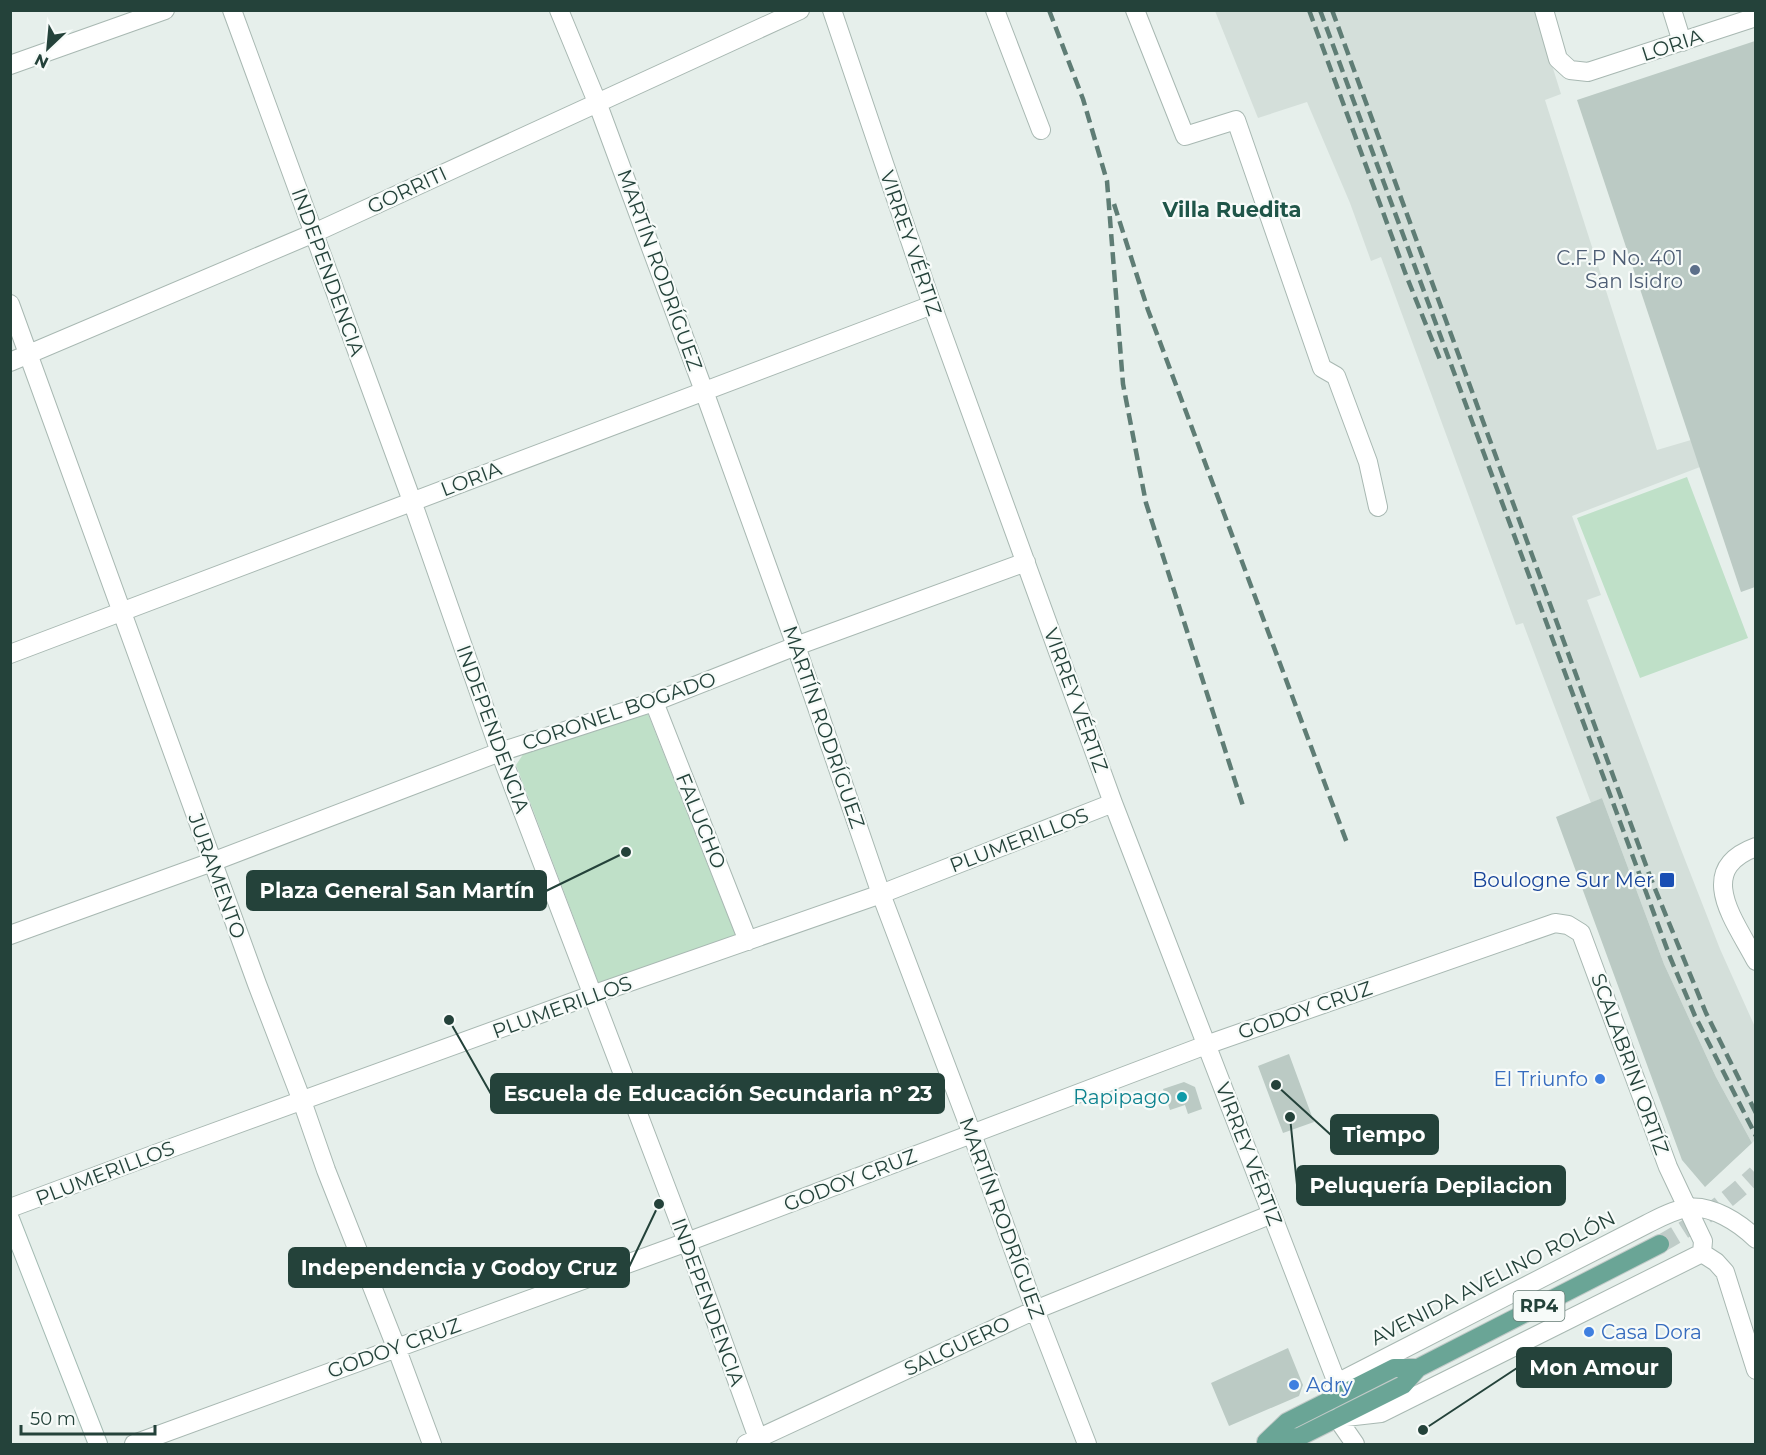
<svg xmlns="http://www.w3.org/2000/svg" width="1766" height="1455" viewBox="0 0 1766 1455" font-family="Montserrat,sans-serif">
	<style>
		.built { fill: #d4dfda }
		.green { fill: #bfe0c8 }
		.building { fill: #bbcac4 }
		.lines { fill: none; stroke-linecap: round; stroke-linejoin: round }
		.primary-tunnel { stroke: #bfccc8; stroke-width: 18; stroke-dasharray: 18 9; stroke-linecap: butt }
		.street-casing { stroke: #a8b8b2; stroke-width: 20 }
		.secondary-casing { stroke: #a4bbb3; stroke-width: 20 }
		.primary-casing { stroke: #c2cac8; stroke-width: 20 }
		.street { stroke: #fff; stroke-width: 18 }
		.secondary { stroke: #fff; stroke-width: 18 }
		.primary { stroke: #6aa596; stroke-width: 18 }
		.rail { stroke: #5f7d75; stroke-width: 4.5; stroke-dasharray: 12 6; stroke-linecap: butt }
		.service-dot { fill: #5c6f8a; stroke: #f7fbf9; stroke-width: 2 }
		.transit-dot { fill: #1a4fb4; stroke: #f7fbf9; stroke-width: 2 }
		.shop-dot { fill: #3f7fe0; stroke: #f7fbf9; stroke-width: 2 }
		.culture-dot { fill: #0f9aa8; stroke: #f7fbf9; stroke-width: 2 }
		.labels { text-anchor: middle; dominant-baseline: central; stroke-width: 4.5; stroke-linejoin: round; paint-order: stroke }
		.shield { fill: #f7fbf9; stroke: #637a73; stroke-width: 1.5 }
		.shield-label { font-size: 18px; font-weight: bold; fill: #24423a }
		.street-label { font-size: 20px; fill: #24423a; stroke: #f7fbf9 }
		.service-label { font-size: 20px; fill: #4e5e75; stroke: #f7fbf9; text-anchor: end }
		.transit-label { font-size: 20px; fill: #164399; stroke: #f7fbf9; text-anchor: end }
		.shop-label { font-size: 20px; fill: #366cbe; stroke: #f7fbf9; text-anchor: start }
		.culture-label { font-size: 20px; fill: #0d838f; stroke: #f7fbf9; text-anchor: end }
		.neighbourhood-label { font-size: 21px; font-weight: bold; fill: #1f5548; stroke: #f7fbf9 }
		.leader { fill: none; stroke: #24423a; stroke-width: 2 }
		.callout-dot { fill: #24423a; stroke: #f7fbf9; stroke-width: 2 }
		.callout { fill: #24423a; stroke: #24423a; stroke-width: 2 }
		.callout-label { font-size: 21px; text-anchor: middle; font-weight: bold; fill: #fff }
	</style>
	<rect width="100%" height="100%" fill="#e6efeb"/>
	<!-- built -->
	<path class="built" d="M1215 11H1535L1561 94 1545 100 1657 450 1691 440 1700 467 1572 516 1601 595 1587 600 1682 852 1720 949 1755 1027 1756 1139 1752 1143 1716 1077 1664 964 1602 798 1591 803 1523 623 1516 625 1381 257 1371 261 1350 203 1307 102 1258 118Z"/>
	<!-- green -->
	<path class="green" d="M1687 477 1748 638 1640 678 1577 518Z
		M648 714 737 939 600 987 516 765 524 753Z"/>
	<!-- building -->
	<path class="building" d="M1755 41V587L1741 592 1577 100Z
		M1602 798 1664 964 1716 1077 1752 1143 1705 1187 1682 1160 1556 817Z
		M1289 1054 1314 1122 1283 1133 1258 1066Z
		M1184 1082 1195 1087 1202 1109 1188 1114 1185 1105 1170 1110 1163 1089Z
		M1288 1348 1303 1385 1299 1396 1229 1426 1211 1383Z"/>
	<g class="lines">
		<!-- primary-tunnel -->
		<path class="primary-tunnel" d="M1660 1244C1696 1224 1726 1202 1756 1174"/>
		<!-- street casing -->
		<g class="street-casing">
			<path id="street" d="M232 10 412 501 500 752 687 1242 760 1444
				M559 10 597 102 704 391 796 646 881 894 972 1134 1035 1310 1087 1444
				M832 10 932 305 1113 803 1337 1383
				M995 10 1041 130
				M1135 10 1185 136 1236 120 1322 368 1336 376 1368 462 1378 507
				M1544 10 1558 59 1570 70 1588 72 1756 17
				M1672 10 1682 42
				M10 65 165 10
				M10 304 257 984 302 1101 326 1170 396 1347 432 1444
				M10 362 314 233 800 10
				M10 654 932 305
				M654 702 748 941
				M1756 847C1693 870 1736 922 1756 961
				M10 935 212 862 500 752 654 702 796 646 1026 562
				M10 1208 174 1147 592 995 881 894 1113 803
				M1702 1253 1716 1262 1725 1272 1756 1370
				M1332 1394 1337 1383 1647 1224C1659 1218 1673 1210 1687 1208 1711 1204 1740 1223 1756 1239
				M134 1444 687 1242 1206 1045 1555 923 1568 925 1581 933 1668 1167 1703 1241 1702 1253
				M746 1444 1035 1310 1272 1214
				M1355 1444 1337 1418 1381 1413 1702 1253"/>
		</g>
		<!-- secondary casing -->
		<g class="secondary-casing">
			<path id="secondary" d="M10 1219 98 1444"/>
		</g>
		<!-- primary casing -->
		<g class="primary-casing">
			<path id="primary" d="M1269 1441 1299 1437 1403 1385 1418 1368 1660 1244
				M1266 1442 1287 1422 1394 1368H1418"/>
		</g>
		<!-- street -->
		<use href="#street" class="street"/>
		<!-- secondary -->
		<use href="#secondary" class="secondary"/>
		<!-- primary -->
		<use href="#primary" class="primary"/>
		<!-- rail -->
		<path class="rail" d="M1049 10 1083 99 1107 181 1123 384 1146 503 1243 806
			M1309 10 1406 275 1441 362
			M1320 10 1670 957 1695 1016 1756 1136
			M1332 10 1651 879 1706 1013 1756 1113
			M1114 204 1148 310 1347 843"/>
	</g>
	<!-- markers -->
	<circle class="service-dot" cx="1695" cy="270" r="6"/>
	<rect class="transit-dot" x="1659" y="872" width="16" height="16" rx="3"/>
	<g class="shop-dot">
		<circle cx="1600" cy="1079" r="6"/>
		<circle cx="1589" cy="1332" r="6"/>
		<circle cx="1294" cy="1385" r="6"/>
	</g>
	<circle class="culture-dot" cx="1182" cy="1097" r="6"/>
	<g class="labels">
		<!-- shield labels -->
		<rect class="shield" x="1513.5" y="1291" width="51" height="30" rx="4.5"/>
		<g class="shield-label">
			<text x="1539" y="1306">RP4</text>
		</g>
		<!-- street labels -->
		<g class="street-label">
			<text transform="translate(1672 45) rotate(-18)">LORIA</text>
			<text transform="translate(407 190) rotate(-25)">GORRITI</text>
			<text transform="translate(911 243) rotate(71)">VIRREY VÉRTIZ</text>
			<text transform="translate(660 270) rotate(70)">MARTÍN RODRÍGUEZ</text>
			<text transform="translate(328 272) rotate(70)">INDEPENDENCIA</text>
			<text transform="translate(471 479) rotate(-21)">LORIA</text>
			<text transform="translate(1076 700) rotate(70)">VIRREY VÉRTIZ</text>
			<text transform="translate(619 711) rotate(-19)">CORONEL BOGADO</text>
			<text transform="translate(824 727) rotate(71)">MARTÍN RODRÍGUEZ</text>
			<text transform="translate(493 729) rotate(70)">INDEPENDENCIA</text>
			<text transform="translate(701 821) rotate(68)">FALUCHO</text>
			<text transform="translate(1019 840) rotate(-21)">PLUMERILLOS</text>
			<text transform="translate(217 876) rotate(70)">JURAMENTO</text>
			<text transform="translate(562 1007) rotate(-20)">PLUMERILLOS</text>
			<text transform="translate(1305 1010) rotate(-19)">GODOY CRUZ</text>
			<text transform="translate(1630 1064) rotate(70)">SCALABRINI ORTÍZ</text>
			<text transform="translate(1249 1154) rotate(69)">VIRREY VÉRTIZ</text>
			<text transform="translate(105 1173) rotate(-21)">PLUMERILLOS</text>
			<text transform="translate(850 1180) rotate(-21)">GODOY CRUZ</text>
			<text transform="translate(1002 1218) rotate(70)">MARTÍN RODRÍGUEZ</text>
			<text transform="translate(1493 1278) rotate(-27)">AVENIDA AVELINO ROLÓN</text>
			<text transform="translate(708 1302) rotate(70)">INDEPENDENCIA</text>
			<text transform="translate(957 1346) rotate(-25)">SALGUERO</text>
			<text transform="translate(394 1348) rotate(-20)">GODOY CRUZ</text>
		</g>
		<!-- service labels -->
		<g class="service-label">
			<text x="1683" y="258">C.F.P No. 401<tspan x="1683" dy="23">San Isidro</tspan></text>
		</g>
		<!-- transit labels -->
		<g class="transit-label">
			<text x="1654" y="880">Boulogne Sur Mer</text>
		</g>
		<!-- shop labels -->
		<g class="shop-label">
			<text x="1588" y="1079" text-anchor="end">El Triunfo</text>
			<text x="1601" y="1332">Casa Dora</text>
			<text x="1306" y="1385">Adry</text>
		</g>
		<!-- culture labels -->
		<g class="culture-label">
			<text x="1170" y="1097">Rapipago</text>
		</g>
		<!-- neighbourhood labels -->
		<g class="neighbourhood-label">
			<text x="1232" y="209">Villa Ruedita</text>
		</g>
	</g>
	<!-- callouts -->
	<path class="leader" d="M626 852L546 891M449 1020L491 1094M1276 1085L1331 1135M1290 1117L1297 1185M659 1204L629 1267M1423 1430L1517 1368"/>
	<g class="callout-dot">
		<circle cx="626" cy="852" r="6"/>
		<circle cx="449" cy="1020" r="6"/>
		<circle cx="1276" cy="1085" r="6"/>
		<circle cx="1290" cy="1117" r="6"/>
		<circle cx="659" cy="1204" r="6"/>
		<circle cx="1423" cy="1430" r="6"/>
	</g>
	<g class="callout">
		<rect x="247" y="871" width="299" height="39" rx="6"/>
		<rect x="491" y="1074" width="453" height="39" rx="6"/>
		<rect x="1331" y="1115" width="107" height="39" rx="6"/>
		<rect x="1297" y="1166" width="268" height="39" rx="6"/>
		<rect x="289" y="1248" width="340" height="39" rx="6"/>
		<rect x="1517" y="1348" width="154" height="39" rx="6"/>
	</g>
	<g class="callout-label">
		<text x="397" y="898">Plaza General San Martín</text>
		<text x="718" y="1101">Escuela de Educación Secundaria nº 23</text>
		<text x="1384" y="1142">Tiempo</text>
		<text x="1431" y="1193">Peluquería Depilacion</text>
		<text x="459" y="1275">Independencia y Godoy Cruz</text>
		<text x="1594" y="1375">Mon Amour</text>
	</g>
	<!-- border -->
	<rect width="1766" height="1455" fill="none" stroke="#24423a" stroke-width="24"/>
	<!-- north arrow -->
	<g transform="translate(48 48) rotate(206)" stroke="#f7fbf9" stroke-width="4.5" paint-order="stroke">
	<path d="M0-4.5L10 22L0 15L-10 22Z" fill="#24423a"/>
	<text y="-9" font-size="16" font-weight="bold" text-anchor="middle" fill="#24423a">N</text>
	</g>
	<!-- scale -->
	<path d="M21 1425v9h134v-9" fill="none" stroke="#24423a" stroke-width="3"/>
	<text x="30" y="1425" font-size="18" fill="#24423a" stroke="#f7fbf9" stroke-width="4.5" paint-order="stroke">50 m</text>
</svg>
